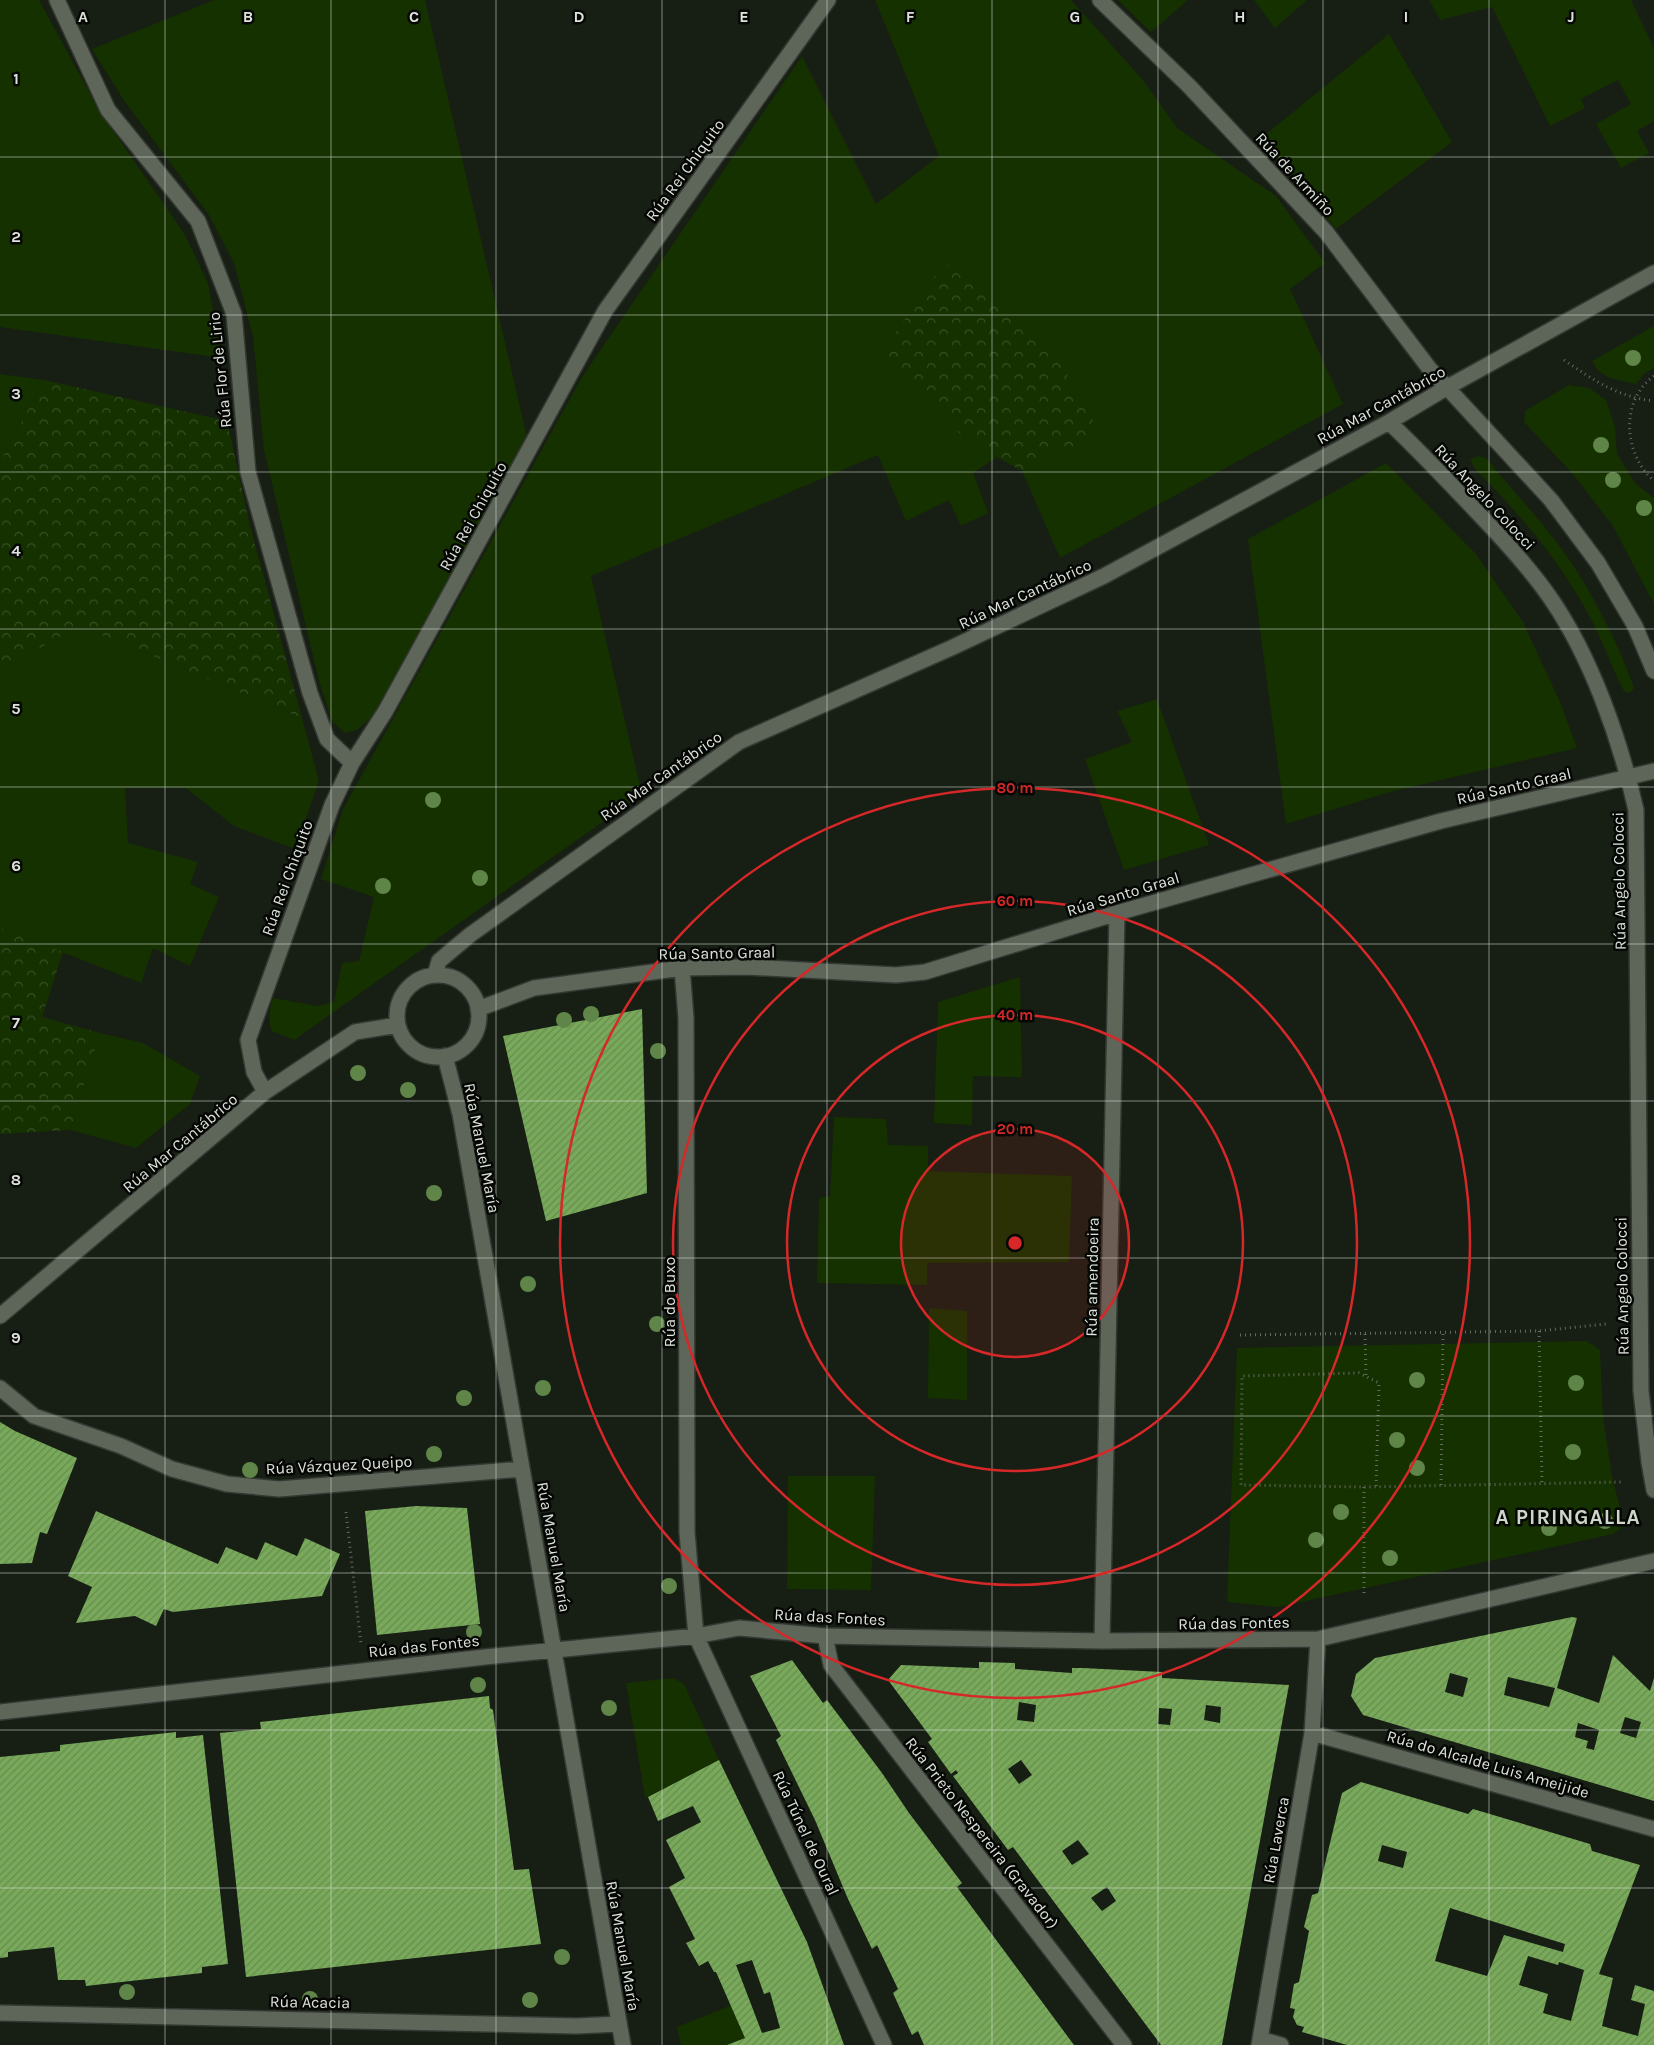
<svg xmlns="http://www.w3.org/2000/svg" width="1654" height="2045" viewBox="0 0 1654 2045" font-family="Karla,sans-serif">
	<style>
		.green { fill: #153100 }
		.forest { fill: url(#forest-crowns) }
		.building { fill: url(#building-hatch); fill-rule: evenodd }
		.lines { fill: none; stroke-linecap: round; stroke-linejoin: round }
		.street-casing { stroke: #343832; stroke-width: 18 }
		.path { stroke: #646a61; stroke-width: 3; stroke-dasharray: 1 4; stroke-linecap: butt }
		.street { stroke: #5e665a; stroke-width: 15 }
		.tree { fill: #5f8648 }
		.grid { fill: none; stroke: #dde2db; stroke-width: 1; stroke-opacity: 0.55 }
		.ring { fill: none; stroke: #d62828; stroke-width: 2.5 }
		.labels { text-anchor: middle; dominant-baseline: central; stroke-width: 5; stroke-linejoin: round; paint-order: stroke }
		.street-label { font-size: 16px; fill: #dde2db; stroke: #050704 }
		.district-label { font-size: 21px; font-weight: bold; letter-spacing: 1px; fill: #cdd6c9; stroke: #050704 }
		.grid-label { font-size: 16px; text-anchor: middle; font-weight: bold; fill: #dde2db; stroke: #050704; stroke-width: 5; stroke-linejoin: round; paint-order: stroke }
		.centre { fill: #d62828; stroke: #050704; stroke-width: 2.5 }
		.ring-label { font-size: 15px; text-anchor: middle; font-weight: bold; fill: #d62828; stroke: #050704; stroke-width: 5; stroke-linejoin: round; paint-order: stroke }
	</style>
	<defs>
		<pattern id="forest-crowns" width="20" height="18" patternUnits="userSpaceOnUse" patternTransform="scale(1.25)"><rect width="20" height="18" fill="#153100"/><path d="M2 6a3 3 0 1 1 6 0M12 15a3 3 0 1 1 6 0" fill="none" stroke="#374f25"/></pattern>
		<pattern id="building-hatch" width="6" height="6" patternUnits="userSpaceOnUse" patternTransform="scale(1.25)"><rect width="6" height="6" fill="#78aa5a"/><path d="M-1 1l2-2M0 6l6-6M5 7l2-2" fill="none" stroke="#688b53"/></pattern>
	</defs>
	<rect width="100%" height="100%" fill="#171e14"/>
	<!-- green -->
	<path class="green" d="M0 0H39L100 112 184 233 208 283 222 358 0 327Z
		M214 0H425L527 437 373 716 357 730 345 733 332 721 319 681 264 450 253 336 234 263 209 215 123 99 92 49Z
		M875 0H1071L1142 79 1177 128 1276 196 1325 263 1290 289 1343 404 1060 558 1022 471 1051 450 1086 453 964 438 997 457 973 473 988 513 961 526 949 500 906 521 878 455 591 576 642 794 294 1040 272 1031C267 1020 270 1009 273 998L318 1006 334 1002 342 963 359 961 374 897 321 879 343 809 582 377 802 56 876 204 939 156Z
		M1118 0H1188L1151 32Z
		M1254 0H1307L1275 28Z
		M1429 0H1631L1654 48V121L1637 131 1649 153 1621 168 1596 124 1631 104 1618 80 1581 99 1585 108 1550 126 1492 7 1440 20Z
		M1389 34 1452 142 1336 229 1259 140Z
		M1654 326V368L1645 373 1636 384C1617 379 1601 380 1592 361Z
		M0 374 44 380 0 462Z
		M1569 385 1589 388 1606 400 1615 427 1617 454 1635 483 1654 498V604L1613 526 1572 473 1524 422 1525 411Z
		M1478 456 1486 458C1511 489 1540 519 1564 552 1590 588 1620 646 1634 688L1630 693 1624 691C1612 669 1604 644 1592 621 1562 564 1522 516 1476 470L1470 460Z
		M1386 463 1475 553 1523 622 1561 704 1577 748 1390 792 1286 824 1248 539Z
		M80 626 302 718 319 781 295 849 234 826 186 788H125L128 843 198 862 190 884 219 897 190 966 153 948 141 983 0 928V670Z
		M1157 699 1209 845 1124 870 1085 759 1132 742 1117 711Z
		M1020 977 1022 1077 973 1076 972 1125 934 1123 938 1002Z
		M100 1033 143 1043 200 1076 190 1104 136 1148 70 1130Z
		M834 1117 886 1119 888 1145 928 1146V1171L1072 1176 1069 1262 927 1263V1285L817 1283 819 1198 830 1196Z
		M929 1308 967 1311V1400L928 1398Z
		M1587 1341 1600 1350 1603 1417 1612 1476 1623 1520 1620 1529 1613 1534 1278 1607 1227 1602 1237 1348Z
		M788 1476H875L871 1590 787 1589Z
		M673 1678 684 1684 719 1760 645 1798 626 1683Z
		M732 2005 745 2038 727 2045H681L677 2027Z"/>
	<!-- forest -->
	<path class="forest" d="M944 263 1051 347 1094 422 1086 453 1051 450 1022 471 964 438 882 352Z
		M44 380 227 421 250 526 302 718 80 626 0 670V462Z
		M0 928 63 952 42 1017 100 1033 70 1130 0 1134Z"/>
	<!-- building -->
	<path class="building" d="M642 1009 647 1193 546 1221 503 1036Z
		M0 1422 15 1431 77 1458 47 1534 40 1532 32 1563 0 1564Z
		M416 1506 467 1508 480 1624 377 1635 365 1511Z
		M96 1511 218 1564 226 1547 257 1560 265 1542 297 1556 305 1538 340 1554 322 1596 173 1612 164 1609 156 1626 135 1616 76 1623 92 1587 68 1576Z
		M1572 1617 1577 1618 1557 1688 1599 1703 1613 1655 1650 1691 1654 1678V1801L1363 1715 1351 1696 1356 1674 1375 1658ZM1450 1673 1468 1678 1463 1697 1445 1692ZM1508 1677 1555 1688 1549 1707 1504 1695ZM1625 1717 1641 1722 1636 1738 1620 1733ZM1578 1723 1599 1730 1594 1750 1586 1748 1588 1741 1575 1737Z
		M792 1660 823 1703 827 1700 882 1773 909 1813 962 1883 957 1887 1074 2045H924L918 2031 912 2035 893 1993 898 1989 877 1945 872 1949 848 1899 815 1820 776 1740 781 1736 750 1676Z
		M979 1662 1015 1663V1669L1072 1673V1668H1083L1162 1672V1678L1289 1685 1222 2045H1161L1013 1847 1008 1850 953 1776 958 1773 956 1770 951 1774 928 1742 932 1739 888 1680 901 1665 976 1668H979ZM1019 1702 1036 1705 1034 1722 1017 1720ZM1206 1705 1221 1707 1220 1723 1204 1720ZM1159 1708 1172 1709 1170 1725 1158 1724ZM1021 1760 1032 1775 1019 1784 1008 1769ZM1078 1840 1089 1854 1072 1865 1062 1851ZM1107 1887 1116 1901 1102 1911 1091 1898Z
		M489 1696 490 1708 493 1710 514 1870 529 1869 541 1944 246 1977 220 1733 261 1729 260 1722Z
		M176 1732V1738L203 1735 228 1964 202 1967V1973L86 1986 85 1980H58L54 1947 8 1952V1957L0 1958V1757L60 1751V1745Z
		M719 1760 807 1942 844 2045H727L745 2038 716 1972H714L708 1961 699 1966 686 1943 695 1939 669 1887 685 1878 666 1840 701 1822 693 1806 658 1821 648 1797ZM752 1960 764 1994 770 1992 780 2028 762 2033 736 1965Z
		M1361 1782 1465 1813 1468 1814 1473 1809 1590 1844 1592 1851 1640 1865 1599 1974 1613 1978 1602 2026 1638 2036 1645 2004 1631 2000 1635 1985 1654 1991V2045H1347L1302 2032 1304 2027 1297 2025 1293 2017 1295 2009 1290 2008 1294 1984 1299 1982 1309 1931 1304 1927 1312 1895 1318 1893 1342 1793ZM1382 1845 1407 1852 1403 1868 1378 1861ZM1450 1908 1565 1944 1563 1952 1504 1935 1487 1976 1435 1961ZM1528 1956 1558 1965 1559 1962 1584 1970 1571 2021 1543 2013 1548 1994 1519 1985Z"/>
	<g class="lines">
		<!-- street casing -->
		<g class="street-casing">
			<path id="street" d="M57 0 108 110 198 221 234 314 248 472 310 693 327 739 352 763
				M1100 0 1189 86 1326 232 1429 368 1551 500 1598 563 1635 626 1654 671
				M1389 422C1419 451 1448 481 1477 512 1502 538 1528 566 1549 596 1591 656 1620 739 1636 810L1641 1391 1649 1462 1654 1490
				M682 968 686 1018 687 1532 696 1636 884 2045
				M435 975 439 961 470 935 739 742 951 648 1104 576 1389 422 1446 388 1654 273
				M397 1016a41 41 0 1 1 82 0a41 41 0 1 1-82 0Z
				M478 1009 534 988 682 968 746 967 896 975 925 972 1117 913 1441 821 1654 771
				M445 1056 460 1114 623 2045
				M265 1092 254 1072 248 1040 332 805 352 763 385 712 605 311 828 0
				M0 1316 265 1092 355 1032 398 1025
				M0 1388 34 1416 121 1446 172 1469 227 1484 279 1489 522 1469
				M825 1636 831 1665 1124 2045
				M1102 1641 1117 913
				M0 1712 485 1657 696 1636 739 1628 825 1636 1102 1641 1318 1639 1654 1561
				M1312 1733 1654 1829
				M0 2013 576 2026 619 2024
				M1260 2039 1281 2045
				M1259 2045 1312 1733 1318 1639"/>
		</g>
		<!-- path -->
		<path class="path" d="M1564 360C1593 380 1618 397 1654 401
			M1654 376C1619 401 1624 455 1654 481
			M1539 1331 1542 1483
			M1365 1334 1366 1376
			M1240 1335 1539 1331 1606 1324
			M1441 1485 1443 1333
			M1376 1486 1379 1383 1359 1373 1242 1376 1241 1485 1364 1487 1621 1482
			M1364 1487V1593
			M346 1512 361 1644"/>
		<!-- street -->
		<use href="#street" class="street"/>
	</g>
	<!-- trees -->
	<g class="tree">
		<circle cx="1633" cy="358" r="8"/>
		<circle cx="1601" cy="445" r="8"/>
		<circle cx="1613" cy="480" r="8"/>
		<circle cx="1644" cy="508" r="8"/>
		<circle cx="433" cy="800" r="8"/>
		<circle cx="480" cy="878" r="8"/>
		<circle cx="383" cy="886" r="8"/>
		<circle cx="591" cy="1014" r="8"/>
		<circle cx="564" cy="1020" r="8"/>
		<circle cx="658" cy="1051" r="8"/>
		<circle cx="358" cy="1073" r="8"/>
		<circle cx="408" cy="1090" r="8"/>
		<circle cx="434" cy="1193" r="8"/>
		<circle cx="528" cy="1284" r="8"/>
		<circle cx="657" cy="1324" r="8"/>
		<circle cx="1417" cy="1380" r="8"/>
		<circle cx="1576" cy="1383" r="8"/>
		<circle cx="543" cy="1388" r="8"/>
		<circle cx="464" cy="1398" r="8"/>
		<circle cx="1397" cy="1440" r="8"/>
		<circle cx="1573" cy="1452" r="8"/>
		<circle cx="434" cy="1454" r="8"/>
		<circle cx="1417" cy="1468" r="8"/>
		<circle cx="250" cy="1470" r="8"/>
		<circle cx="1341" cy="1512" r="8"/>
		<circle cx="1605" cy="1521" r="8"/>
		<circle cx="1549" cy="1528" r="8"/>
		<circle cx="1316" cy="1540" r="8"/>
		<circle cx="1390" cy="1558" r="8"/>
		<circle cx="669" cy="1586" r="8"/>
		<circle cx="474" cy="1632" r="8"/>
		<circle cx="478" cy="1685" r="8"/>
		<circle cx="609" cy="1708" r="8"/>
		<circle cx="562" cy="1957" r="8"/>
		<circle cx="127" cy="1992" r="8"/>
		<circle cx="310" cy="1999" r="8"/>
		<circle cx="530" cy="2000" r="8"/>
	</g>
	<!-- grid -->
	<path class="grid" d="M165 0V2045M331 0V2045M496 0V2045M662 0V2045M827 0V2045M992 0V2045M1158 0V2045M1323 0V2045M1489 0V2045M0 157H1654M0 315H1654M0 472H1654M0 629H1654M0 787H1654M0 944H1654M0 1101H1654M0 1258H1654M0 1416H1654M0 1573H1654M0 1730H1654M0 1888H1654"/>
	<!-- distance rings -->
	<circle cx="1015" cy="1243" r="114" fill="#d62828" fill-opacity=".12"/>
	<g class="ring">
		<circle cx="1015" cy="1243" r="114"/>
		<circle cx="1015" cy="1243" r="228"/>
		<circle cx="1015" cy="1243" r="342"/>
		<circle cx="1015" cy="1243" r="455"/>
	</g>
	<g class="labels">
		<!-- street labels -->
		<g class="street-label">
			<text transform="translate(685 170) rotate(-54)">Rúa Rei Chiquito</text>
			<text transform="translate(1295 174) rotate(47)">Rúa de Armiño</text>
			<text transform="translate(220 370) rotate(-96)">Rúa Flor de Lirio</text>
			<text transform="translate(1381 405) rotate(-29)">Rúa Mar Cantábrico</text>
			<text transform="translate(1485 497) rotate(47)">Rúa Angelo Colocci</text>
			<text transform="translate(473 516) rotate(-61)">Rúa Rei Chiquito</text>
			<text transform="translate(1025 594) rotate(-25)">Rúa Mar Cantábrico</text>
			<text transform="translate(661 776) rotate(-35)">Rúa Mar Cantábrico</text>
			<text transform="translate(1514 786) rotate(-13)">Rúa Santo Graal</text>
			<text transform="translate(287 878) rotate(-70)">Rúa Rei Chiquito</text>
			<text transform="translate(1619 881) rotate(-91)">Rúa Angelo Colocci</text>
			<text transform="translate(1123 894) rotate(-17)">Rúa Santo Graal</text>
			<text transform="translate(717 953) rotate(-1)">Rúa Santo Graal</text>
			<text transform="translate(180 1143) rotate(-40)">Rúa Mar Cantábrico</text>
			<text transform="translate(482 1148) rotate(79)">Rúa Manuel María</text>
			<text transform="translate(1092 1277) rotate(-89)">Rúa amendoeira</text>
			<text transform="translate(1622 1286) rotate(-91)">Rúa Angelo Colocci</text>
			<text transform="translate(669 1302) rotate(-90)">Rúa do Buxo</text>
			<text transform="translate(339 1465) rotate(-3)">Rúa Vázquez Queipo</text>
			<text transform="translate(554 1547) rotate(80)">Rúa Manuel María</text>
			<text transform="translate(830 1617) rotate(3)">Rúa das Fontes</text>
			<text transform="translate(1234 1623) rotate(-1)">Rúa das Fontes</text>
			<text transform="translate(424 1646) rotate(-6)">Rúa das Fontes</text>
			<text transform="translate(1488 1764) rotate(16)">Rúa do Alcalde Luis Ameijide</text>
			<text transform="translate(806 1833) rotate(65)">Rúa Túnel de Oural</text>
			<text transform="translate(982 1833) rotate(52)">Rúa Prieto Nespereira (Gravador)</text>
			<text transform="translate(1276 1840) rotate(-80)">Rúa Laverca</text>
			<text transform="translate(623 1946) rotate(80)">Rúa Manuel María</text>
			<text transform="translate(310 2002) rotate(1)">Rúa Acacia</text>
		</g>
		<!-- district labels -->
		<g class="district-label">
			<text x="1568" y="1517">A PIRINGALLA</text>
		</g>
	</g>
	<g class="grid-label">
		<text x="83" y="22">A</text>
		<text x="248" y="22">B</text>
		<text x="414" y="22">C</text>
		<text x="579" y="22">D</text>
		<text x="744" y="22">E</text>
		<text x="910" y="22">F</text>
		<text x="1075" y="22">G</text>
		<text x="1240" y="22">H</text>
		<text x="1406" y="22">I</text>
		<text x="1571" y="22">J</text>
		<text x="16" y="84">1</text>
		<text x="16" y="242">2</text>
		<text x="16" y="399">3</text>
		<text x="16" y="556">4</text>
		<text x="16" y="714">5</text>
		<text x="16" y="871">6</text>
		<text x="16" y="1028">7</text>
		<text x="16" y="1185">8</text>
		<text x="16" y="1343">9</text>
	</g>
	<circle cx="1015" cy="1243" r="8" class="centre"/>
	<g class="ring-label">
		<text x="1015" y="793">80 m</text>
		<text x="1015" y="906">60 m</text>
		<text x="1015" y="1020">40 m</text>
		<text x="1015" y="1134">20 m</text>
	</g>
</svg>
